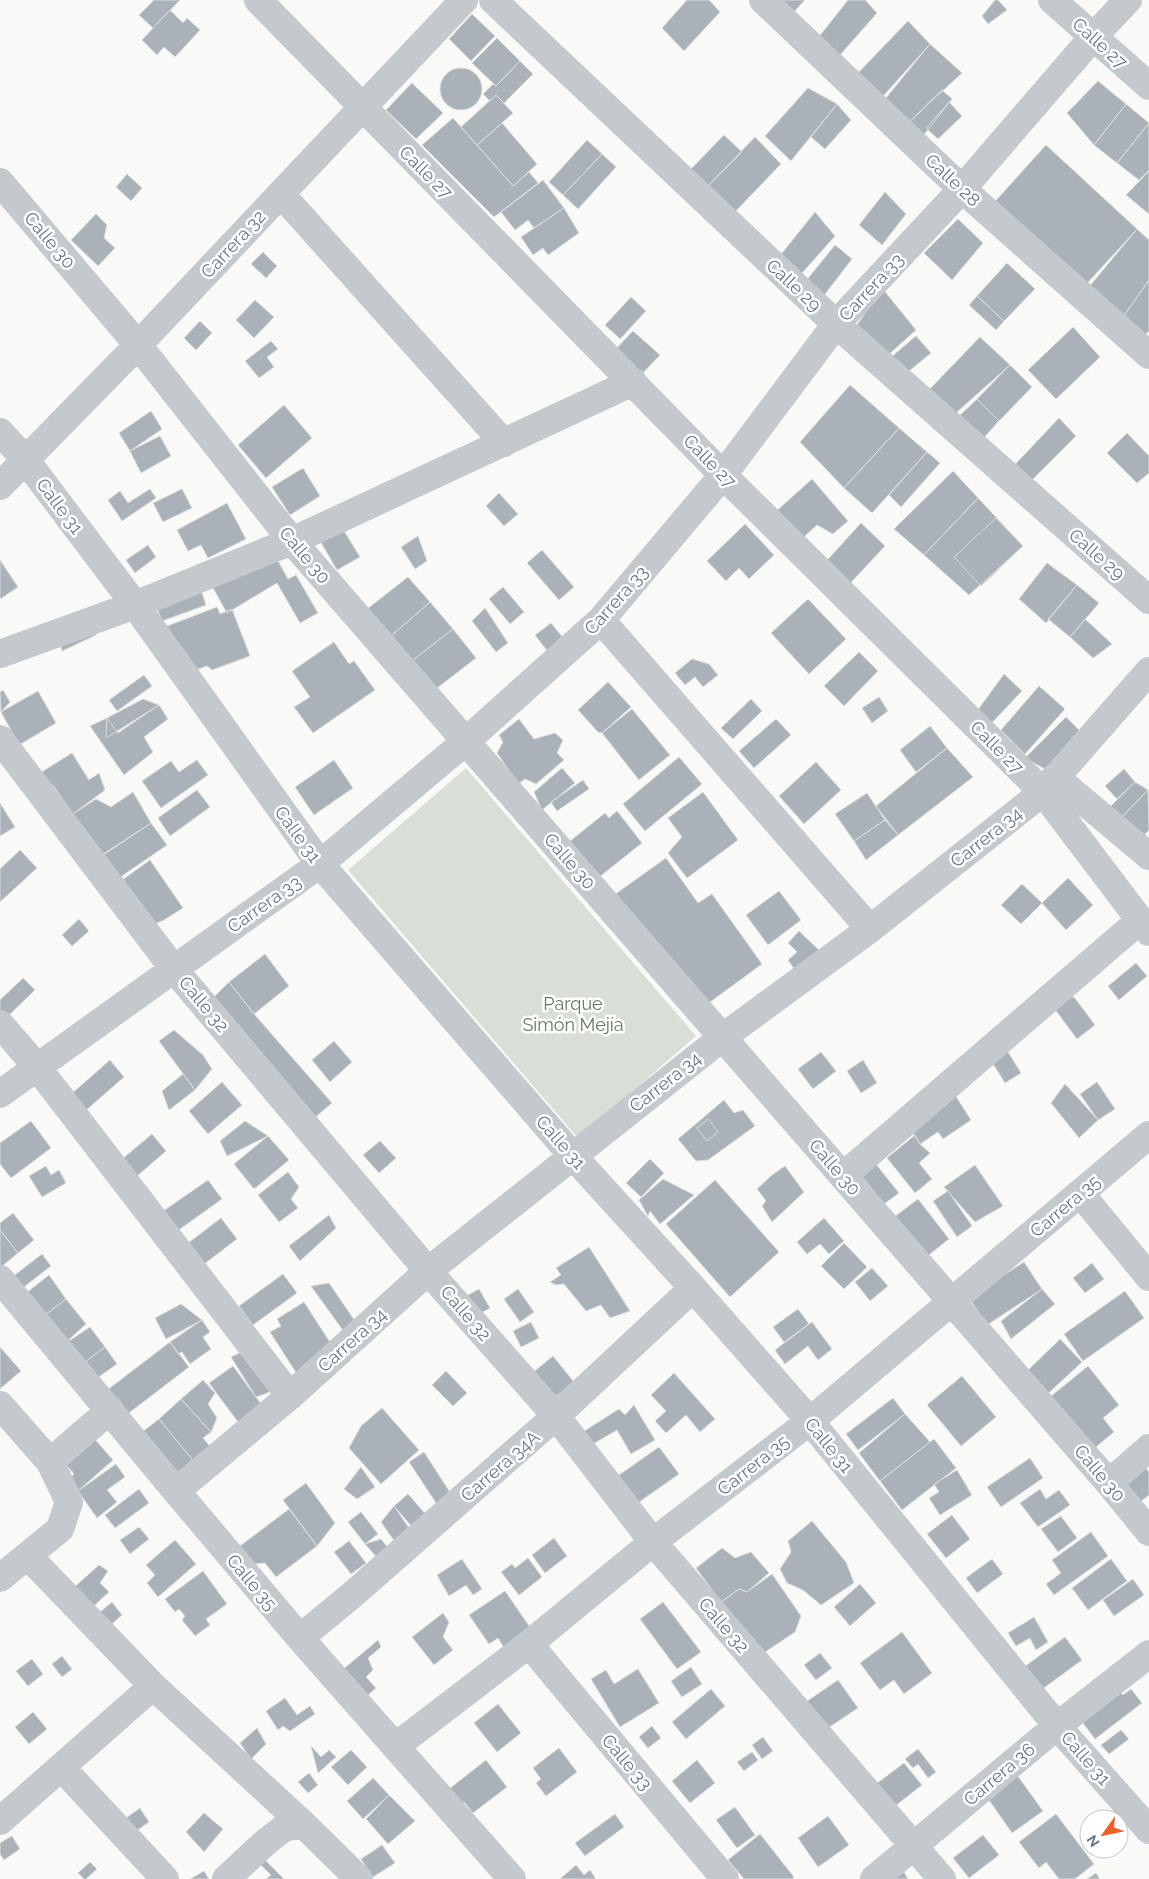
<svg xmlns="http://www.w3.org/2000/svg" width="1149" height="1879" viewBox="0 0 1149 1879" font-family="Raleway,sans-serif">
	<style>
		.green { fill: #d9dfd6 }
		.building { fill: #a9b2b9; stroke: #dbdcd9 }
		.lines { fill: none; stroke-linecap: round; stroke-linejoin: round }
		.minor { stroke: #c4c9cd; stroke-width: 28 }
		.labels { text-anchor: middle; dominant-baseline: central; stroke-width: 5; stroke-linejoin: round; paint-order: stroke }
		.street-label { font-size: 18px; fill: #67788a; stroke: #fff }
		.park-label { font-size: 18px; fill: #667a62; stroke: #fff }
	</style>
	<rect width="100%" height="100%" fill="#f9faf7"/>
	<!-- green -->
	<path class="green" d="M466 768 696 1036 578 1138 348 870Z"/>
	<!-- building -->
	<path class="building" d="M154 0H180L153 28 139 15Z
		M687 0H709L720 12 684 51 662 28Z
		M771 0H805L790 16Z
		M848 0H865L877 13 840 55 818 38Z
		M995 0H998L1007 10 988 24 982 16Z
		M170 10 183 23 187 18 200 30 175 57 164 47 157 55 142 40Z
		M472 14 495 36 471 61 449 39Z
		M908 21 930 44 876 104 856 75Z
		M497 38 520 61 496 86 472 63Z
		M930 44 962 73 908 123 886 98Z
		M520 61 533 74 504 103 496 95 490 101 483 94 493 84 496 86Z
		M440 89a21 21 0 1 1 42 0a21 21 0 1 1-42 0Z
		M1098 81 1126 104 1094 145 1067 113Z
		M412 83 443 113 416 139 386 110Z
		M808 88 837 104 791 161 765 136Z
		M942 90 952 99 922 137 908 123Z
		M496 95 513 113 477 145 461 127Z
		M949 102 962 116 938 139 926 128Z
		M837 104 851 120 825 149 811 137Z
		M1126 104 1149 123 1117 163 1094 145Z
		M453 118 513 186 529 172 538 183 494 217 422 145Z
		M502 123 537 164 513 186 477 145Z
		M1149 123V170L1139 180 1117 163Z
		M724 135 742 152 703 191 686 174Z
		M755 137 781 164 731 216 703 191Z
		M587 140 602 154 563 195 549 182Z
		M1046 145 1137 229 1081 290 991 206Z
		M602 154 616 167 578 209 563 195Z
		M1149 171V214L1126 195Z
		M127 174 142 188 131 201 116 187Z
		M543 180 564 208 534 228 528 220 515 230 501 212Z
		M885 192 906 214 882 245 859 225Z
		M564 208 579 233 548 255 543 248 533 255 521 237Z
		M815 212 835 236 795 281 774 263Z
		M96 214 107 225 104 238 115 248 98 266 71 240Z
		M958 219 983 243 952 280 924 253Z
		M1137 229 1149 240V280L1121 320 1089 287Z
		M835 245 852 259 822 298 805 282Z
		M263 252 277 266 266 278 251 264Z
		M1007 263 1035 289 1004 321 977 296Z
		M1149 280V331L1140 340 1121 320Z
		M882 288 916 330 886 357 857 325Z
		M977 296 1004 321 996 330 969 305Z
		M631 297 646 311 620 339 605 325Z
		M255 300 274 317 254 338 236 320Z
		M200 321 212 333 196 350 184 338Z
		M1073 327 1100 357 1056 399 1028 370Z
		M633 331 660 355 639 377 612 353Z
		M916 336 931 353 903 376 889 359Z
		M980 337 1010 365 949 419 925 394Z
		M271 341 278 349 267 357 274 367 259 378 245 361Z
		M1010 365 1032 387 999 421 977 399Z
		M850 385 899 428 844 488 800 442Z
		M977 399 999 421 979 443 955 420Z
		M284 405 312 438 266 478 238 445Z
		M151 411 162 429 130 451 119 433Z
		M1059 418 1076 436 1025 487 1009 471Z
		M899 428 927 452 872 513 844 488Z
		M1127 433 1149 456V473L1137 483 1107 453Z
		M160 436 171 456 141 473 130 451Z
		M927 452 940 463 901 507 889 495Z
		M303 468 320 496 290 515 272 487Z
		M953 471 978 498 924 555 894 529Z
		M812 479 848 521 833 534 817 525 797 543 772 515Z
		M150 489 156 498 122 521 108 500 120 491 128 503Z
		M182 489 192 508 163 522 153 503Z
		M499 493 518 514 504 526 486 506Z
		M978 498 1023 546 969 595 924 555Z
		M227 503 246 539 208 558 201 545 188 551 177 530Z
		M996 518 1023 546 981 586 954 557Z
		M861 523 885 546 845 589 821 567Z
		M745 524 774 555 749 579 739 568 726 581 707 561Z
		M341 526 360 557 337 570 319 539Z
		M418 536 427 561 415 569 401 547Z
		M148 545 156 557 135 573 126 560Z
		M542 550 574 587 559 600 527 563Z
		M274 554 288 579 296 575 318 613 300 623 277 583 227 613 213 588Z
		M0 560 18 587 0 599Z
		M1047 563 1077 585 1046 623 1019 599Z
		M408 577 430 602 390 637 367 609Z
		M1077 585 1099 603 1070 637 1048 619Z
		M503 587 524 612 510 624 489 599Z
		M201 590 206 605 162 621 156 606Z
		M808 599 846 639 809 674 771 633Z
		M430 602 453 629 409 663 390 637Z
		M217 607 220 614 232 609 250 656 212 670 207 666 190 672 162 628Z
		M485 608 508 643 496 652 472 621Z
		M1085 619 1112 644 1093 658 1070 637Z
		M90 623 96 635 62 651 59 637Z
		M551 623 568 644 552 657 535 635Z
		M453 629 476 658 432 692 409 663Z
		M334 642 349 664 354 661 375 690 313 733 294 707 310 697 292 671Z
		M859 652 878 671 844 706 824 686Z
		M692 659 709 664 718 675 703 687 695 677 685 685 675 673Z
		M1004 674 1022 691 985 730 972 718Z
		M144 675 152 686 117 711 109 700Z
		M608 682 631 707 602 733 598 732 578 710Z
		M1039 686 1065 709 1025 754 1001 730Z
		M3 690 10 702 1 712 0 692Z
		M38 691 56 723 19 745 1 712Z
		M879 697 888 711 872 723 862 708Z
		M143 699 159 705 106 738 107 718Z
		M751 699 762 711 733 739 721 728Z
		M159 705 168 719 144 737 153 752 124 775 90 726 107 718 118 733Z
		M632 709 670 755 639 780 602 733Z
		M1066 717 1088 739 1054 774 1025 758Z
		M519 719 534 739 555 733 563 740 557 753 564 760 536 784 525 779 518 784 497 753 503 742 499 735Z
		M776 719 791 735 754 768 739 751Z
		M930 726 947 748 916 772 900 750Z
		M947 748 973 777 898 835 876 806Z
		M72 753 89 780 99 773 105 790 73 814 53 785 49 788 40 773Z
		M679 757 702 784 645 831 623 804Z
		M197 760 208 775 161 808 142 781 171 761 179 772Z
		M334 760 353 788 314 815 295 787Z
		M816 762 841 790 804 824 779 796Z
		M562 768 575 783 542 810 534 792Z
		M1124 769 1135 782 1117 799 1105 786Z
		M583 780 589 789 557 811 551 802Z
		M1135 782 1148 790 1120 819 1109 808Z
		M197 790 210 807 170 836 158 818Z
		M1148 790 1149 830 1140 839 1120 819Z
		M133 792 151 823 100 856 73 814 96 799 111 807Z
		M703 792 738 840 687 878 668 853 682 837 668 818Z
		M867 793 885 820 854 841 835 814Z
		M0 803 15 827 0 836Z
		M617 811 642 843 593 882 564 846 605 813 609 818Z
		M885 820 898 835 866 860 854 841Z
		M151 823 167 845 119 878 99 858Z
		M20 850 37 868 0 902V869Z
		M666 858 698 903 712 894 762 964 706 1005 614 895Z
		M150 860 183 908 164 920 147 927 114 886Z
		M1068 878 1093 905 1066 930 1042 903Z
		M1022 884 1042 903 1021 924 1001 905Z
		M779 891 801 920 768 945 746 915Z
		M79 919 89 931 72 946 62 935Z
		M799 931 825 956 797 973 788 960 797 952 788 943Z
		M265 954 289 986 254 1014 229 982Z
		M1136 963 1147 976 1119 1000 1108 986Z
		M23 978 35 990 3 1021 0 1016V1000Z
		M229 982 254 1014 332 1103 306 1125 207 1004Z
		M1074 997 1095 1025 1077 1039 1048 1000Z
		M174 1030 203 1055 212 1069 195 1090 159 1041Z
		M334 1041 352 1062 330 1082 312 1060Z
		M1003 1044 1021 1073 1005 1083 987 1054Z
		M821 1052 836 1071 813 1089 798 1069Z
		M110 1060 124 1077 84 1112 69 1096Z
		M863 1060 877 1083 861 1093 847 1071Z
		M183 1074 195 1090 169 1110 162 1091Z
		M222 1082 242 1105 208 1134 189 1111Z
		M1097 1082 1115 1109 1098 1120 1080 1094Z
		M1065 1084 1098 1120 1079 1138 1051 1103Z
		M955 1095 971 1120 943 1139 938 1132 920 1144 908 1126Z
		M724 1100 734 1113 743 1110 755 1126 708 1160 696 1161 678 1139Z
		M708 1119 718 1132 707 1141 697 1128Z
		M31 1121 51 1148 11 1178 0 1164V1143Z
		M245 1121 268 1136 227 1156 220 1141Z
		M152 1134 166 1151 129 1183 114 1166Z
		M915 1135 920 1144 930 1153 919 1163 932 1179 915 1193 887 1158Z
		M268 1136 289 1160 254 1189 234 1164Z
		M380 1141 396 1158 379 1173 363 1155Z
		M871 1158 899 1193 884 1204 856 1169Z
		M650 1159 664 1173 641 1197 626 1183Z
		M975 1165 1003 1206 975 1222 944 1187Z
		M46 1166 51 1175 59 1170 66 1183 42 1197 29 1176Z
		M785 1166 804 1192 772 1222 762 1206 766 1201 757 1189 772 1175Z
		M288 1172 299 1187 291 1199 298 1208 279 1222 258 1195Z
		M663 1179 694 1195 660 1224 650 1211 648 1216 639 1200Z
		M208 1180 222 1199 173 1234 159 1214Z
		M715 1180 779 1252 730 1297 666 1224Z
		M948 1191 972 1226 957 1237 933 1201Z
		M918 1199 949 1239 921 1261 889 1221Z
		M13 1213 34 1240 18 1253 0 1230V1223Z
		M329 1215 336 1228 300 1261 289 1246Z
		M221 1218 237 1239 195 1271 179 1250Z
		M824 1218 844 1241 829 1254 820 1244 807 1254 797 1242Z
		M0 1230 18 1253 0 1268Z
		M844 1243 867 1267 844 1289 821 1266Z
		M589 1247 630 1311 610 1318 601 1305 586 1311 564 1284 556 1285 550 1282 561 1275 556 1268Z
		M42 1254 51 1266 16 1293 7 1281Z
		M1024 1262 1042 1289 987 1325 969 1298Z
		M1092 1263 1104 1279 1085 1293 1073 1278Z
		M872 1268 888 1286 870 1301 855 1282Z
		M283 1274 297 1293 253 1325 239 1306Z
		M49 1275 66 1299 40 1319 20 1298Z
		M329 1283 359 1327 347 1336 311 1286Z
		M479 1289 490 1308 472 1318 461 1299Z
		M518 1289 534 1312 520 1322 504 1299Z
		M1042 1289 1055 1304 1011 1339 1001 1321Z
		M1125 1291 1144 1318 1083 1361 1064 1334Z
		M66 1299 86 1324 63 1345 40 1319Z
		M304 1302 335 1350 297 1374 270 1332 281 1326 277 1319Z
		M181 1304 202 1320 166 1339 155 1318Z
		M798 1309 809 1324 784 1342 773 1327Z
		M202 1320 210 1332 203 1337 211 1349 190 1364 182 1352 178 1354 170 1342Z
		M531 1322 539 1338 521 1347 513 1331Z
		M812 1322 832 1349 818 1360 808 1346 785 1364 775 1350Z
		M90 1327 105 1347 78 1367 63 1345Z
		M1060 1339 1082 1362 1040 1401 1019 1379Z
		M170 1342 189 1367 121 1419 102 1394Z
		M0 1347 21 1371 0 1389Z
		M105 1347 117 1364 90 1383 78 1367Z
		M250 1348 281 1388 256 1397 231 1357Z
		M553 1356 574 1382 550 1401 530 1375Z
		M233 1366 267 1412 244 1430 209 1383Z
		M1088 1366 1119 1405 1103 1418 1114 1432 1086 1455 1044 1402Z
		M446 1371 467 1393 453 1406 432 1385Z
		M674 1373 715 1419 700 1432 686 1415 666 1433 655 1421 666 1411 651 1395Z
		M962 1376 996 1417 961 1446 927 1405Z
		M203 1380 215 1393 208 1404 217 1418 211 1432 181 1399Z
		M893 1398 905 1414 858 1450 846 1434Z
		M181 1399 211 1432 203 1438 213 1450 196 1464 159 1419Z
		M634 1405 655 1440 631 1454 617 1430 586 1448 575 1437 619 1409 625 1415Z
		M382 1408 419 1450 381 1484 349 1448 361 1426Z
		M905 1414 930 1442 880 1481 859 1453Z
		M159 1419 196 1464 180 1480 141 1433Z
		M92 1436 113 1460 78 1491 68 1480 74 1474 63 1461Z
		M934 1439 956 1468 902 1510 880 1481Z
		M659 1447 679 1474 632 1507 612 1480Z
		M424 1452 453 1497 438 1506 409 1462Z
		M1030 1458 1043 1478 1001 1507 987 1487Z
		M1141 1462 1149 1472V1495L1132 1508 1113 1484Z
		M116 1464 125 1477 107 1490 117 1502 97 1518 78 1491Z
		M361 1467 375 1487 357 1499 344 1489Z
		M957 1470 972 1495 940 1515 929 1498 939 1492 934 1484Z
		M306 1483 335 1523 317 1546 283 1500Z
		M139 1489 149 1503 115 1528 105 1515Z
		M1040 1489 1046 1499 1059 1490 1070 1505 1038 1527 1020 1503Z
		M408 1494 428 1517 414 1529 394 1506Z
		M394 1506 411 1531 395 1542 381 1522Z
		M289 1509 317 1546 276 1577 265 1563 254 1564 240 1546Z
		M361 1512 378 1534 365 1544 348 1522Z
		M952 1515 970 1539 946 1558 927 1534Z
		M1061 1516 1077 1538 1058 1552 1041 1529Z
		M812 1521 846 1562 854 1583 821 1605 803 1590 787 1583 780 1569 791 1552 788 1541Z
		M139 1527 149 1539 130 1554 120 1540Z
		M1091 1532 1108 1556 1054 1595 1046 1584 1061 1573 1052 1560Z
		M554 1538 567 1556 545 1573 532 1555Z
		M381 1539 393 1554 382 1563 365 1544Z
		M175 1540 196 1564 158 1597 147 1583 155 1575 146 1565Z
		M349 1541 366 1563 351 1574 334 1552Z
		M722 1548 735 1558 751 1552 769 1573 747 1592 739 1589 721 1602 696 1568Z
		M528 1558 542 1577 519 1595 501 1572 512 1564 515 1568Z
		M462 1559 482 1589 473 1595 466 1585 449 1596 437 1575Z
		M992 1559 1003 1574 977 1593 966 1578Z
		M1111 1559 1127 1581 1088 1610 1072 1588Z
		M99 1565 108 1571 100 1583 109 1592 87 1612 69 1592Z
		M203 1571 227 1604 206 1619 210 1625 195 1636 182 1620 185 1616 179 1609 175 1612 165 1599Z
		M772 1574 801 1616 795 1632 759 1656 721 1602 739 1589 747 1592Z
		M1133 1579 1144 1595 1114 1616 1103 1600Z
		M860 1584 876 1603 850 1626 834 1607Z
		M505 1591 534 1633 507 1652 498 1638 489 1644 469 1615Z
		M112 1602 122 1615 104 1631 93 1618Z
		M663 1602 701 1652 677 1669 640 1619Z
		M443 1613 449 1622 443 1637 453 1650 434 1665 412 1637Z
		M1034 1617 1048 1642 1036 1650 1030 1638 1016 1646 1008 1633Z
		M902 1632 932 1673 904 1694 894 1680 880 1690 860 1663Z
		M1065 1637 1082 1660 1041 1690 1024 1667Z
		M378 1640 381 1647 368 1658 373 1670 366 1677 376 1688 361 1701 340 1672Z
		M820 1653 832 1668 816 1680 804 1665Z
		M62 1656 72 1669 62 1677 52 1664Z
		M32 1659 43 1674 28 1686 16 1671Z
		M691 1667 702 1684 682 1697 671 1681Z
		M638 1669 659 1703 620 1727 591 1679 606 1670 614 1684Z
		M838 1680 858 1708 825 1730 800 1706Z
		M1115 1685 1123 1695 1131 1689 1142 1703 1095 1739 1077 1715Z
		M711 1689 725 1706 686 1739 672 1722Z
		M285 1698 297 1715 310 1706 315 1714 290 1731 283 1726 278 1730 266 1711Z
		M498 1704 521 1733 497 1752 474 1723Z
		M33 1712 47 1729 29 1744 15 1727Z
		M652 1726 661 1738 648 1748 639 1737Z
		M257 1728 266 1744 251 1759 240 1743Z
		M1121 1730 1129 1739 1109 1754 1101 1745Z
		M763 1737 773 1751 762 1759 752 1745Z
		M311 1746 321 1757 329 1750 336 1757 318 1773Z
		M559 1748 577 1772 546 1796 536 1783 541 1779 533 1768Z
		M918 1749 936 1772 928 1778 918 1764 913 1768 905 1759Z
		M351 1750 367 1767 348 1785 331 1767Z
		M752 1752 758 1760 744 1771 737 1762Z
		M486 1760 507 1787 473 1813 464 1802 456 1808 444 1793Z
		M697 1760 715 1783 690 1803 672 1781Z
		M904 1763 922 1785 890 1810 872 1787Z
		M1012 1768 1043 1811 1012 1833 982 1790Z
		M309 1773 318 1785 308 1793 298 1782Z
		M373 1778 389 1795 363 1819 347 1801Z
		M389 1795 415 1821 388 1844 366 1819Z
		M735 1807 755 1835 737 1848 716 1820Z
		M140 1808 149 1822 135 1832 126 1818Z
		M204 1813 223 1829 204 1852 186 1832Z
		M615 1814 624 1827 585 1856 575 1843Z
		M1056 1814 1094 1864 1075 1879H1059L1046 1862 1039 1868 1019 1842Z
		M828 1816 849 1845 818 1867 798 1838Z
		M760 1834 794 1877 792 1879H744L728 1860Z
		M983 1835 999 1855 969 1878 953 1858Z
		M12 1836 20 1849 4 1860 0 1854V1843Z
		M382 1845 395 1863 373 1877 361 1859Z
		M258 1853 284 1879H266L271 1875 258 1862Z
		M90 1862 97 1869 86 1879H84L78 1873Z
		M576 1865 584 1875 590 1870 596 1879H560Z
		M204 1871 209 1879H190Z
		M904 1872 908 1879H894Z
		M1096 1873 1100 1879H1087Z"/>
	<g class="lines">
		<!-- minor -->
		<path class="minor" d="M258 0 723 475 1043 792 1149 932
			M493 0 836 324 1149 600
			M763 0 962 189 1149 355
			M1052 0 1149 86
			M0 182 138 345 292 541 1109 1483 1149 1532
			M281 194 504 443
			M0 432 25 459 135 605 320 864 572 1155 693 1288 810 1421 1057 1726 1149 1830
			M0 486 138 345 464 0
			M601 620 870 929
			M0 654 135 605 292 541 633 382
			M0 739 173 968 428 1271 556 1416 653 1542 942 1879
			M1055 777 1149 856
			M0 1024 37 1067 290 1396
			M0 1094 320 864 465 742 601 620 723 475 836 324 962 189 1093 37 1128 0
			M843 1176 1139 921
			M1080 1193 1149 1277
			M0 1279 176 1491 300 1638 512 1879
			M0 1405 50 1462 69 1502 60 1529 0 1578
			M50 1462 110 1410
			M1109 1483 1149 1448
			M176 1491 290 1396 428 1271 723 1037 870 929 1043 792 1149 671
			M28 1556 153 1686 303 1824 359 1879
			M300 1638 352 1595 556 1416 693 1288
			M529 1644 725 1879
			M396 1746 529 1644 653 1542 810 1421 1149 1135
			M61 1767 165 1879
			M0 1821 153 1686
			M226 1879 267 1841 284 1828 303 1824
			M874 1879 1057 1726 1149 1654"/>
	</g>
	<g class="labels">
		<!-- street labels -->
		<g class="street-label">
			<text transform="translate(1100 43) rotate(42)">Calle 27</text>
			<text transform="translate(426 172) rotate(45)">Calle 27</text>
			<text transform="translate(953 180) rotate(43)">Calle 28</text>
			<text transform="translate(50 240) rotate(50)">Calle 30</text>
			<text transform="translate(233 244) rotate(-47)">Carrera 32</text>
			<text transform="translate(794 285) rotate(43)">Calle 29</text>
			<text transform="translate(871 287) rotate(-47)">Carrera 33</text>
			<text transform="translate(710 461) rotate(46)">Calle 27</text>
			<text transform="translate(60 506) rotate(53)">Calle 31</text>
			<text transform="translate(1097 554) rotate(41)">Calle 29</text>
			<text transform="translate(305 555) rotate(50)">Calle 30</text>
			<text transform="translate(616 600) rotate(-48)">Carrera 33</text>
			<text transform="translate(997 747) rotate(45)">Calle 27</text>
			<text transform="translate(298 834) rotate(54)">Calle 31</text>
			<text transform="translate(986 837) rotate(-38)">Carrera 34</text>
			<text transform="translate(570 861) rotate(49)">Calle 30</text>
			<text transform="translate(264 904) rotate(-35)">Carrera 33</text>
			<text transform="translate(204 1004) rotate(50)">Calle 32</text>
			<text transform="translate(665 1082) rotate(-38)">Carrera 34</text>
			<text transform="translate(561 1142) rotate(49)">Calle 31</text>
			<text transform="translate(835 1167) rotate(49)">Calle 30</text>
			<text transform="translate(1065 1206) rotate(-40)">Carrera 35</text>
			<text transform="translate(466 1313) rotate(49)">Calle 32</text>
			<text transform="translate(352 1340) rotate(-42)">Carrera 34</text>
			<text transform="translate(829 1445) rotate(51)">Calle 31</text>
			<text transform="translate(753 1465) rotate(-38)">Carrera 35</text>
			<text transform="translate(500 1466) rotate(-41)">Carrera 34A</text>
			<text transform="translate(1100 1473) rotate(50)">Calle 30</text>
			<text transform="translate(252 1582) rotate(50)">Calle 35</text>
			<text transform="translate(724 1625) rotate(49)">Calle 32</text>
			<text transform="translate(1086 1758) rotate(49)">Calle 31</text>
			<text transform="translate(627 1762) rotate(50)">Calle 33</text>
			<text transform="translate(999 1774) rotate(-40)">Carrera 36</text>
		</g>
		<!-- park labels -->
		<g class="park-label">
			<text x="573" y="1003">Parque<tspan x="573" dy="21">Simón Mejía</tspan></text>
		</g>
	</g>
	<!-- north arrow -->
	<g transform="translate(1104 1834) rotate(237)"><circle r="24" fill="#ffffff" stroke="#c2c9d0"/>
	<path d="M0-4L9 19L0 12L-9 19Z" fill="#ec6225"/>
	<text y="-8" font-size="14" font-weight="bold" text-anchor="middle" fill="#67788a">N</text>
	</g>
</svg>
